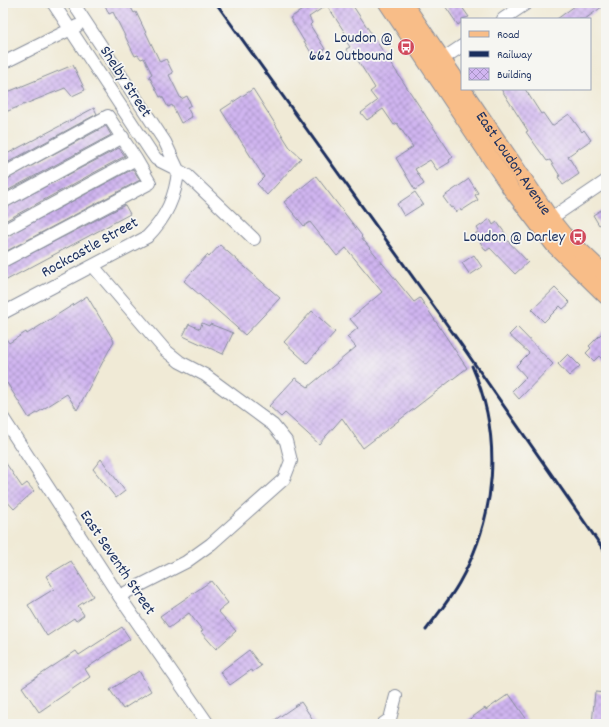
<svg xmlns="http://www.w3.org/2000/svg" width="609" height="727" viewBox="0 0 609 727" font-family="Dekko,sans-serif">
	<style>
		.building { fill: url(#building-cross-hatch) }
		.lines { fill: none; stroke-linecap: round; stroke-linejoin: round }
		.minor-casing { stroke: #868c9a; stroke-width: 14 }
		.major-casing { stroke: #868c9a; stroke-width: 18 }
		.minor { stroke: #fff; stroke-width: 12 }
		.major { stroke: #f8bd88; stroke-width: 16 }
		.rail { stroke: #1b2f5e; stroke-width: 3 }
		.labels { text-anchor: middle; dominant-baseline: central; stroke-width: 3.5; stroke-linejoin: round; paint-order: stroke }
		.poi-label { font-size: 16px; fill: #1b2f5e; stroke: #f6f6f2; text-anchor: end }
		.street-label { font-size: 16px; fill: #1b2f5e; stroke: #f6f6f2 }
	</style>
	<defs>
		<pattern id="building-cross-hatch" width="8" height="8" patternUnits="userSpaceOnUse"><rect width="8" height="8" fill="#d0b5f0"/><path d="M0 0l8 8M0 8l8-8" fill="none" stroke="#a894c6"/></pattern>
	</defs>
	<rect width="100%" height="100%" fill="#f6f6f2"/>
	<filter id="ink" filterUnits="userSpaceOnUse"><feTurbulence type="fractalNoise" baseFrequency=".025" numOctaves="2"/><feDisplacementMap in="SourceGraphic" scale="8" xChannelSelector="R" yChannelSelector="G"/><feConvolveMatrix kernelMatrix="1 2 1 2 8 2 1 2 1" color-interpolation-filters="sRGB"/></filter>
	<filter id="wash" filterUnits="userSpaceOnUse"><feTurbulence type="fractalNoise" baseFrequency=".012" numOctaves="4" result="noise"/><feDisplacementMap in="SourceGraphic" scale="16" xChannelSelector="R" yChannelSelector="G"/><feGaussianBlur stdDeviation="0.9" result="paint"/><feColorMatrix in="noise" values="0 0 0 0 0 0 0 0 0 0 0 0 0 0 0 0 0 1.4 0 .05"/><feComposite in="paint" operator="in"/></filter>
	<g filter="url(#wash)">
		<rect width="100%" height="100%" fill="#f0ead6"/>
		<g id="blocks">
			<!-- building -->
			<path class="building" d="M104 3H132L129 4 134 13 136 12 160 62 166 59 173 73 169 75 181 99 187 96 191 105 187 107 192 117 181 123 172 105 168 107 162 96 160 97 149 76 152 74 144 58 141 59 138 55 135 56 113 12 109 14Z
				M313 3H351L453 157 449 160 450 162 437 170 430 160 415 169 424 184 415 190 396 158 413 147 397 123 394 125 383 109 367 120 361 113 377 101 370 92 375 88 355 56 352 58 346 49 350 47 346 41 349 39 327 5 309 17 312 23 310 25 325 49 313 56 290 18Z
				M443 3H459L469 17 462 19V22L458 25Z
				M579 3H606V4L585 19H557Z
				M73 65 85 90 72 96 65 88 3 113V94Z
				M253 89 291 149 301 158 267 195 257 184 264 177 221 110Z
				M501 89H525L541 114 543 113 552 126 569 114 582 132 584 130 591 140 568 156 579 174 563 185 558 177 560 176 550 160 547 161 526 132 528 131Z
				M94 108 97 114 3 165V156Z
				M106 126 111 135 3 193V181Z
				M119 148 125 156 3 222V209Z
				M133 169 140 180 3 253V238Z
				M316 176 362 236 361 237 414 302 420 298 467 368 363 448 342 418 319 444 285 413 281 417 269 406 295 378 308 387 356 347 347 337 358 328 350 319 382 292 346 248 337 256 310 222 304 226 284 202Z
				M469 179 478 193 475 195 478 200 461 211 460 209 456 212 453 207 451 208 443 197Z
				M415 192 423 204 404 216 397 204Z
				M125 205 130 214 3 282V268Z
				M606 207V221L599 225 593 215Z
				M490 219 493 225 497 222 507 236 505 238 528 262 515 274 490 248 486 251 475 234 479 231 477 228Z
				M220 245 280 298 245 335 184 281 207 255 209 257Z
				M474 255 482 267 470 275 462 263Z
				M555 288 570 303 563 309 560 306 544 322 532 310Z
				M87 296 114 341 77 410 67 394 29 418 7 383 3 385V334L9 343 26 332 27 334Z
				M312 311 335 332 307 363 284 342Z
				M202 323 209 326 210 324 233 333 223 354 183 336 189 324 200 329Z
				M517 327 553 364 519 399 512 391 526 377 516 366 529 353 509 335Z
				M606 329V363L599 356 594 361 586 353 591 348 589 346Z
				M568 354 580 366 569 376 558 364Z
				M3 459 22 487 27 483 34 491 14 509 3 497Z
				M101 459 125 491 116 498 93 469Z
				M71 561 93 596 78 606 84 615 76 621 74 618 47 636 28 605 54 589 46 576Z
				M211 581 228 603 218 611 236 631 216 649 201 632 203 631 189 613 169 628 160 616Z
				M122 627 130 639 85 669 90 677 39 712 22 687 76 651 79 655Z
				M249 650 261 666 252 672 251 670 230 685 220 672Z
				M139 671 151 691 123 709 110 690Z
				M595 692 606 693V724H592Z
				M509 694 530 724H463L485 708 486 710Z
				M301 702 316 724H269Z"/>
		</g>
	</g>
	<g filter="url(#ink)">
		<use href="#blocks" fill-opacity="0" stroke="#868c9a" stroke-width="1"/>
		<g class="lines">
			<!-- minor casing -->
			<g class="minor-casing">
				<path id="minor" d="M53 3 151 152 156 159 178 170 165 142 73 3
					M503 19 527 3
					M3 63 77 26
					M435 64 462 46
					M3 174 108 116 136 159 3 231
					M3 202 123 137
					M544 223 606 181
					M3 261 150 183 136 159
					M93 266 165 350 180 362 205 375 273 425 286 441 291 461 284 479 211 544 186 562 119 596
					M3 313 147 237C166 218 176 197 178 170L188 176 254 239
					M3 418 119 596 208 724
					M383 724 390 719 396 696"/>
			</g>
			<!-- major casing -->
			<g class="major-casing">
				<g id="major">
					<path d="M387 3 511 189 553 244 606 296"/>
					<path id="s1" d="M404 3 551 219 563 234 606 275"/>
				</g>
			</g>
			<!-- minor -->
			<use href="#minor" class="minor"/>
			<!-- major -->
			<use href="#major" class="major"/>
			<!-- rail -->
			<path class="rail" d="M216 3 458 340 606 553
				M426 630C437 615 450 599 459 583 497 516 503 437 472 366"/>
		</g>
	</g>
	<!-- icons -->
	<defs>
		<g id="bus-disc" transform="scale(0.9)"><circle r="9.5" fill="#d1495b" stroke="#f6f6f2"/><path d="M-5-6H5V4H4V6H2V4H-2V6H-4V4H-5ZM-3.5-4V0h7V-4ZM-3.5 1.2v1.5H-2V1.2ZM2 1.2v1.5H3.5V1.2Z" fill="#fff"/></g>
	</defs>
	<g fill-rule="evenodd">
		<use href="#bus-disc" x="406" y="47"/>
		<use href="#bus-disc" x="578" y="237"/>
	</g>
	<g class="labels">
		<!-- poi labels -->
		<g class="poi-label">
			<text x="393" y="38">Loudon @<tspan x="393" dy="18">662 Outbound</tspan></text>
			<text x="565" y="237">Loudon @ Darley</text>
		</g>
		<!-- street labels -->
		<g class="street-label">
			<text transform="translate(125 82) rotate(57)">Shelby Street</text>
			<text stroke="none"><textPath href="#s1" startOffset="194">East Loudon Avenue</textPath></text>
			<text transform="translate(90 248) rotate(-29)">Rockcastle Street</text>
			<text transform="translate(117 563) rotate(56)">East Seventh Street</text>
		</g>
	</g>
	<!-- margin -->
	<rect width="609" height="727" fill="none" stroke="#f6f6f2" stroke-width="16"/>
	<!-- legend -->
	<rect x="461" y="18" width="130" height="72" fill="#f6f6f2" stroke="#9ea6b7"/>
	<rect x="469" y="31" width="20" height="6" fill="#f8bd88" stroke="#9ea6b7"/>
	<text x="497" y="38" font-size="12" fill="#1b2f5e">Road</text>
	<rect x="469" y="51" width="20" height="6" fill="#1b2f5e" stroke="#9ea6b7"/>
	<text x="497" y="58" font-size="12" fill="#1b2f5e">Railway</text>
	<rect x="469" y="68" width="20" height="12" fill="url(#building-cross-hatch)" stroke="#9ea6b7"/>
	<text x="497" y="78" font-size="12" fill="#1b2f5e">Building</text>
</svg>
